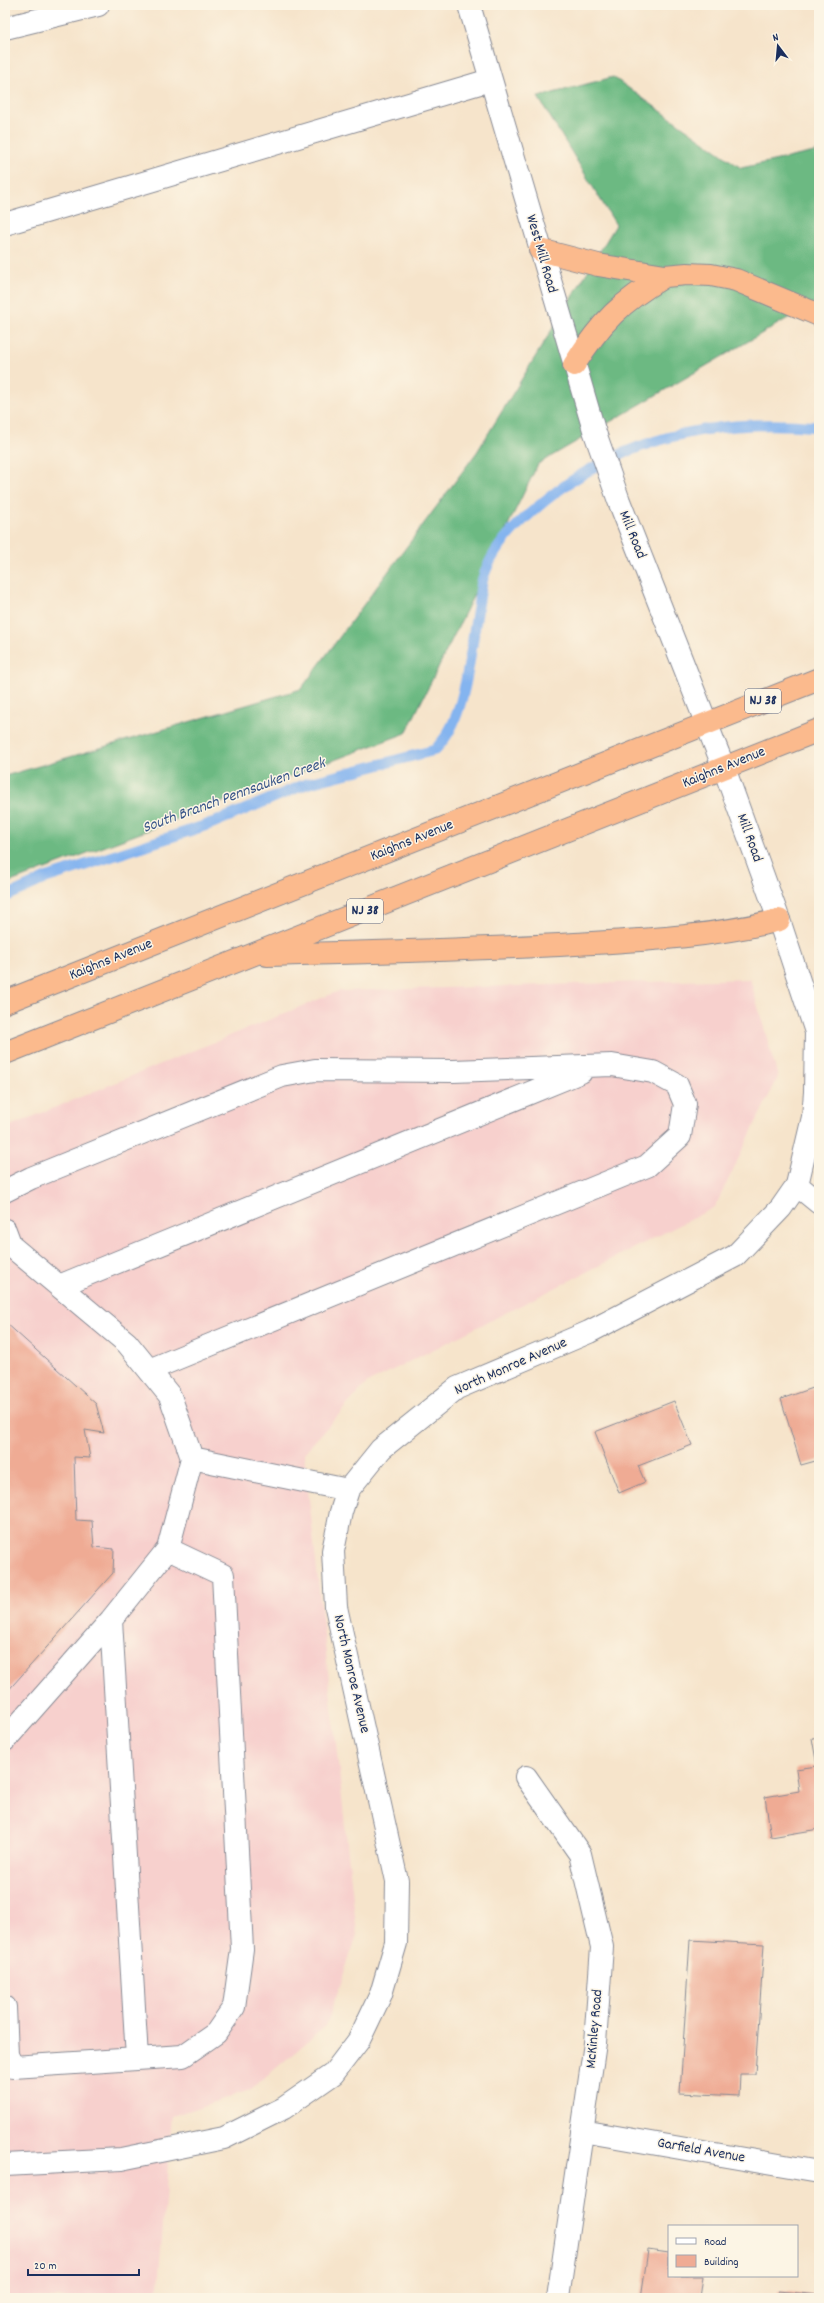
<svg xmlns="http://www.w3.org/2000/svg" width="824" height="2303" viewBox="0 0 824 2303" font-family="Dekko,sans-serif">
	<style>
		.built { fill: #f7d0cd }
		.forest { fill: #6cb982; stroke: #447470 }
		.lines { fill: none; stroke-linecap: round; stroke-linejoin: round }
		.stream { stroke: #84b4ef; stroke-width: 11 }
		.building { fill: #efab94 }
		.minor-casing { stroke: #888a94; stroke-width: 24 }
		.highway-casing { stroke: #888a94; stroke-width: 24 }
		.minor { stroke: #fff; stroke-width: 22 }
		.highway { stroke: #fbba8d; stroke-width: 22 }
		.labels { text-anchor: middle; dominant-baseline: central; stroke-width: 3; stroke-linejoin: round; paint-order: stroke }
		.shield { fill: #fcf5e5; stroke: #5e6a86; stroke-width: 1 }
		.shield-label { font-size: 14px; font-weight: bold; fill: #1b2f5e }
		.street-label { font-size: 15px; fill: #1b2f5e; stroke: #fcf5e5 }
		.water-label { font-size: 16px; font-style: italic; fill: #3a578a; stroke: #fcf5e5 }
	</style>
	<rect width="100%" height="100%" fill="#fcf5e5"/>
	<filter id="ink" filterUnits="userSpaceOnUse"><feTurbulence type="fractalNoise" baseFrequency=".025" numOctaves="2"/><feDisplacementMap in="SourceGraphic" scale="8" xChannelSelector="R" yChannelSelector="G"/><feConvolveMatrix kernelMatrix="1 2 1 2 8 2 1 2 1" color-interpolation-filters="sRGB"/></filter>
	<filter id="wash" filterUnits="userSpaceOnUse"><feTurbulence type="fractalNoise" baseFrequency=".012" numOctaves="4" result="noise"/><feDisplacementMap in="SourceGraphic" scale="16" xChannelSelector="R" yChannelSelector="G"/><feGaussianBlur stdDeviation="0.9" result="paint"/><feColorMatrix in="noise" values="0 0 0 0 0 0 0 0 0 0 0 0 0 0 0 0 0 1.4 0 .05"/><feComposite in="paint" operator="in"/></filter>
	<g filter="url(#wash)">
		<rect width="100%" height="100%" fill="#f6e4cb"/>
		<!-- built -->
		<path class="built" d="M750 979 778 1077 715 1207 367 1383 304 1453 357 1935 326 2026 250 2090 172 2116 157 2298H5V1128L339 991Z"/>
		<!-- forest -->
		<path class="forest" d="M613 77 741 168 819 151V300L538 464 406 733 5 884V776L301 689 477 452 616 225 538 97Z"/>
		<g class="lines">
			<!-- stream -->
			<path class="stream" d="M5 897 46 878 213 823 306 784 435 750C440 744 445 739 448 733 466 704 471 648 477 613 479 602 480 589 483 578 492 550 512 529 533 511 614 438 713 417 819 427"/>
		</g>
		<g id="blocks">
			<!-- building -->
			<path class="building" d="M5 1322 96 1404 104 1433 85 1430 90 1458 74 1457 76 1520 92 1521 94 1547 114 1549 113 1573 5 1694Z
				M819 1386V1460L801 1465 781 1399Z
				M674 1401 692 1445 638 1466 645 1482 619 1493 595 1432Z
				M819 1737V1829L771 1837 765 1797 799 1791 796 1769 817 1766 812 1738Z
				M690 1940 764 1944 755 2074H740L739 2096 680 2093Z
				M648 2250 669 2253V2276H703L700 2298H641Z
				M778 2291 819 2295V2298H778Z"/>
		</g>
	</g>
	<g filter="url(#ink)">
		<use href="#blocks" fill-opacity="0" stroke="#888a94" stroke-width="1"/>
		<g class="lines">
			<!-- minor casing -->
			<g class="minor-casing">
				<path id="minor" d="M5 28 98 5
					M5 224 490 80
					M797 1185 819 1203
					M5 1191 31 1178 282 1076 315 1070 453 1071 612 1065 653 1072 677 1085 685 1104 680 1136 647 1166 149 1370
					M5 1230 11 1246 127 1343 170 1396 192 1458 168 1549 111 1620 5 1740
					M59 1286 581 1072
					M192 1458 348 1490
					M111 1620 137 2058
					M526 1777 580 1854 602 1947 595 2043 558 2298
					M5 2007 7 2055 13 2067 183 2056 216 2033 234 2007 242 1949 223 1575 168 1549
					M582 2131 819 2172
					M5 2165 121 2159 224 2138 284 2108 333 2074 359 2040 381 1994 396 1943 397 1881 336 1607 333 1551 341 1512 348 1490 381 1449 457 1388 589 1332 735 1256 781 1208 797 1185 813 1117 815 1092 816 1032 779 920 724 768 619 501 594 430 469 5"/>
			</g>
			<!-- highway casing -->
			<g class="highway-casing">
				<path id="highway" d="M540 250 598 265 665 276 687 274 711 275 736 280 819 315
					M574 365C601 322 621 302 665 276
					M267 955C370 952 473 950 575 944 644 940 712 937 779 920
					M5 1002 819 679
					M5 1053 819 730"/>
			</g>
			<!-- minor -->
			<use href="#minor" class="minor"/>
			<!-- highway -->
			<use href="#highway" class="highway"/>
		</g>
	</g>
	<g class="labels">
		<!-- shield labels -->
		<g class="shield">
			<rect x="745" y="689" width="36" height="24" rx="3"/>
			<rect x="347" y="899" width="36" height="24" rx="3"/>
		</g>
		<g class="shield-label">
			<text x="763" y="701">NJ 38</text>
			<text x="365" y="911">NJ 38</text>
		</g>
		<!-- street labels -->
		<g class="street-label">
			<text transform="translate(541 254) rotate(74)">West Mill Road</text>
			<text transform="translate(632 535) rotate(68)">Mill Road</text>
			<text transform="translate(724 768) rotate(-22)">Kaighns Avenue</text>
			<text transform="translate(749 838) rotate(70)">Mill Road</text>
			<text transform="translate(412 841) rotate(-22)">Kaighns Avenue</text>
			<text transform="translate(111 960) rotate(-22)">Kaighns Avenue</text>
			<text transform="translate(511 1367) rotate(-24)">North Monroe Avenue</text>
			<text transform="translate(351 1674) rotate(77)">North Monroe Avenue</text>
			<text transform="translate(595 2029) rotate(-85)">McKinley Road</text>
			<text transform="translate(701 2151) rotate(10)">Garfield Avenue</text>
		</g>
		<!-- water labels -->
		<g class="water-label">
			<text transform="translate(234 796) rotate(-20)">South Branch Pennsauken Creek</text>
		</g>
	</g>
	<!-- margin -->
	<rect width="824" height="2303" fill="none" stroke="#fcf5e5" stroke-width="20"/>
	<!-- legend -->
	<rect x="668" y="2225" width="130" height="52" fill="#fcf5e5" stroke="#a2a6af"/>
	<rect x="676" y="2238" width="20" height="6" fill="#ffffff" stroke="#a2a6af"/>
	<text x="704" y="2245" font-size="12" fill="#1b2f5e">Road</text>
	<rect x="676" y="2255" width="20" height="12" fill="#efab94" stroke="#a2a6af"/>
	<text x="704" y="2265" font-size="12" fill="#1b2f5e">Building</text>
	<!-- north arrow -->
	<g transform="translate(778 46) rotate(344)" stroke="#fcf5e5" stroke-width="3" paint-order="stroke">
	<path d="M0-3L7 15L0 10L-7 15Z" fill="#1b2f5e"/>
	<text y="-6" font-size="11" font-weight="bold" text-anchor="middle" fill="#1b2f5e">N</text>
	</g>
	<!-- scale -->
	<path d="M28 2269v6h111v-6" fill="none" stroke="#1b2f5e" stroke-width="2"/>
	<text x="34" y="2269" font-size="12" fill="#1b2f5e" stroke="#fcf5e5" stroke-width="3" paint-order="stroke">20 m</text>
</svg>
